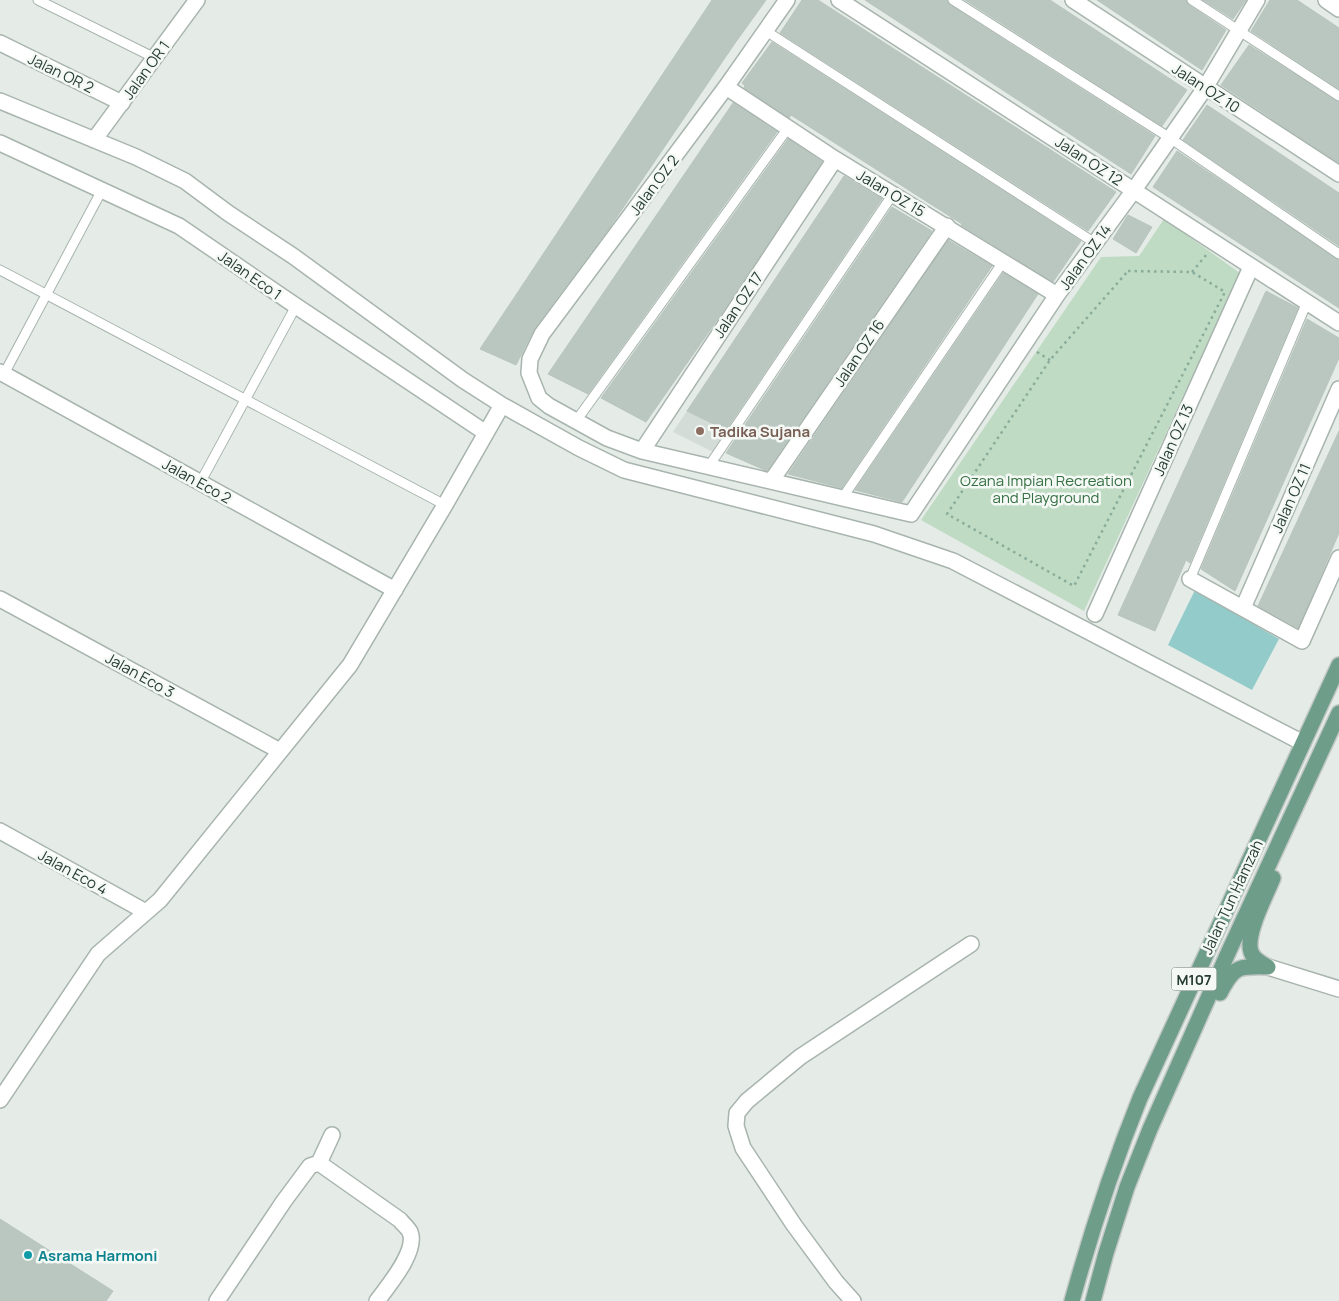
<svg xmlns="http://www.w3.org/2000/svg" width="1339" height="1301" viewBox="0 0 1339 1301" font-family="Manrope,sans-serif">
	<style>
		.built { fill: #d3dcd6 }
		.green { fill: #c0dbc3 }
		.water { fill: #93cbca }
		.building { fill: #bac7c0; stroke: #b8c5bd }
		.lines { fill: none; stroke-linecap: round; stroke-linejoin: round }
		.lane-casing { stroke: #a8b4ae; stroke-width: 11 }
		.street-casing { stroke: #a8b4ae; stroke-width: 18 }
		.primary-casing { stroke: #c2c8c6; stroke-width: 18 }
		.path { stroke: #89ac9b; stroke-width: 2.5; stroke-dasharray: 2.5 4; stroke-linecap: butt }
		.lane { stroke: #fff; stroke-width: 9 }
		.street { stroke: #fff; stroke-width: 15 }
		.primary { stroke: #6e9d89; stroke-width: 15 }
		.education-dot { fill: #8d6e63; stroke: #f5f9f6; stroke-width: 2 }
		.culture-dot { fill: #0f9aa8; stroke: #f5f9f6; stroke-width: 2 }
		.labels { text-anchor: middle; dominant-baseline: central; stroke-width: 5; stroke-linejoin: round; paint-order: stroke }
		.shield { fill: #f5f9f6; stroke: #64756e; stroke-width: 1 }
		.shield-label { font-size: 14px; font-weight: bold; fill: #263c33 }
		.street-label { font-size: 15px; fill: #263c33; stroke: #f5f9f6 }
		.education-label { font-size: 15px; font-weight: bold; fill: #785e54; stroke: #f5f9f6; text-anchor: start }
		.park-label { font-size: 15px; fill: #346f41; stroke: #f5f9f6 }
		.culture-label { font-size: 15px; font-weight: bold; fill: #0d838f; stroke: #f5f9f6; text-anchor: start }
	</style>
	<rect width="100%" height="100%" fill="#e5ece8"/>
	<!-- built -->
	<path class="built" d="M687 411 727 431 713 452 673 432Z"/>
	<!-- green -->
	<path class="green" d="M1164 219 1240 273 1084 611 921 520 1101 257 1139 256Z"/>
	<!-- water -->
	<path class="water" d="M1195 590 1279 639 1252 690 1168 645Z"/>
	<!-- building -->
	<path class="building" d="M712 0H766L733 46 610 227 534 329 516 365 480 349Z
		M802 0H818L1116 192 1088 231 780 33Z
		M865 0H947L950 5 1155 136 1131 174Z
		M965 0H1050L1187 90 1162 126Z
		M1097 0H1186L1189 5 1226 30 1202 70Z
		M1203 0H1246L1233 19Z
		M1270 0H1297L1339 28V89L1251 31Z
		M772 42 1081 241 1053 282 961 225 962 224 791 115 789 118 744 88 745 86 742 83Z
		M1249 45 1339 102V163L1221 85Z
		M733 103 777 132 588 394 548 374Z
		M1207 105 1339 193V246L1183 140Z
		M788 139 822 162 724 310 646 422 601 398Z
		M1177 151 1339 260V308L1153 187Z
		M844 176 882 199 726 430 687 411Z
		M892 207 932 231 767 471 726 453Z
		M1128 215 1152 227 1136 253 1113 239Z
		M948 240 992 266 842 488 788 474Z
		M1003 273 1038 294 902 502 855 490Z
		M1266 291 1298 308 1190 563 1186 560 1155 631 1118 615Z
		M1307 319 1339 338V358L1235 591 1201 569Z
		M1339 431V533L1298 628 1258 606Z
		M0 1219 113 1291 106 1301H0Z"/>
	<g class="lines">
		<!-- lane casing -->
		<g class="lane-casing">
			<path id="lane" d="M38 0 155 58
				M953 0 1170 138 1339 254
				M1192 0 1339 96
				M766 31 1095 243
				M0 270 445 505
				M4 374 102 190
				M576 421 788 128
				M709 466 893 194
				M200 483 296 306
				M843 497 1003 262
				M1190 579 1307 302"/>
		</g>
		<!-- street casing -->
		<g class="street-casing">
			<path id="street" d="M787 0 726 87 542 334 530 359 529 373 539 398 549 406 607 438 642 451 911 514 1057 295 1134 190 1205 88 1257 0
				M839 0 1339 323
				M1073 0 1339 174
				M1326 0 1339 9
				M0 43 122 103
				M726 87 835 159 1057 295
				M0 101 136 157 185 181 228 213 293 256 463 380 502 405 579 448 624 470 874 534 953 561 1303 743
				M94 140 197 0
				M0 143 179 226 296 306 486 433
				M0 372 395 590
				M642 451 835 159
				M772 480 947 226
				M1190 579 1302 641 1339 558
				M0 599 280 751
				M1243 608 1339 389
				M1095 614 1251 267
				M0 831 146 912
				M1268 967 1339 989
				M0 1100 98 954 160 900 350 665 445 505 502 405
				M319 1163 332 1135
				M217 1301 284 1201 310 1166 319 1163 400 1220C403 1224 408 1228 410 1232 418 1251 388 1286 377 1301
				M853 1301 836 1282 794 1225 743 1148 736 1126 737 1113 747 1101 800 1057 971 944"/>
		</g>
		<!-- primary casing -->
		<g class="primary-casing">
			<path id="primary" d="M1268 967C1261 963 1254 960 1251 952 1245 934 1266 896 1273 878
				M1220 993C1234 966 1238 966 1268 967
				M1072 1301C1091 1232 1113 1165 1140 1098L1339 665
				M1093 1301 1106 1253 1127 1187 1150 1129 1228 953 1339 713"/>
		</g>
		<!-- path -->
		<path class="path" d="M1128 271 1192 272 1225 292 1074 586 947 514 1050 360Z
			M1192 272 1207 254
			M1037 352 1050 360"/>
		<!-- lane -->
		<use href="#lane" class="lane"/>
		<!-- street -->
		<use href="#street" class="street"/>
		<!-- primary -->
		<use href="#primary" class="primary"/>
	</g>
	<!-- markers -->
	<circle class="education-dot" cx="700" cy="431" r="5"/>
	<circle class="culture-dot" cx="28" cy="1255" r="5"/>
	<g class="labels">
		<!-- shield labels -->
		<rect class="shield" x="1171.5" y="967.5" width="45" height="23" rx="4"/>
		<g class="shield-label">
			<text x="1194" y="979">M107</text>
		</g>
		<!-- street labels -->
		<g class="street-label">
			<text transform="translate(146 70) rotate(-54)">Jalan OR 1</text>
			<text transform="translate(61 73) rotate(26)">Jalan OR 2</text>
			<text transform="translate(1206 88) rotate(33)">Jalan OZ 10</text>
			<text transform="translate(1089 161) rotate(33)">Jalan OZ 12</text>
			<text transform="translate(654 185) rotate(-53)">Jalan OZ 2</text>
			<text transform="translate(891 193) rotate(31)">Jalan OZ 15</text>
			<text transform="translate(1085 257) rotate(-54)">Jalan OZ 14</text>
			<text transform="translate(250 275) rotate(35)">Jalan Eco 1</text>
			<text transform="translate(738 305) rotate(-56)">Jalan OZ 17</text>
			<text transform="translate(859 353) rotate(-56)">Jalan OZ 16</text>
			<text transform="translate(1173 440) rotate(-66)">Jalan OZ 13</text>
			<text transform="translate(197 481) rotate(29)">Jalan Eco 2</text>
			<text transform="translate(1291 498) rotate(-66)">Jalan OZ 11</text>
			<text transform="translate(140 675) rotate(29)">Jalan Eco 3</text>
			<text transform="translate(73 872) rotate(29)">Jalan Eco 4</text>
			<text transform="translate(1232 897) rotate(-65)">Jalan Tun Hamzah</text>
		</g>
		<!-- education labels -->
		<g class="education-label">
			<text x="710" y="431">Tadika Sujana</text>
		</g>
		<!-- park labels -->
		<g class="park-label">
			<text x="1046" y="480">Ozana Impian Recreation<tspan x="1046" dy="17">and Playground</tspan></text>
		</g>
		<!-- culture labels -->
		<g class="culture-label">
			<text x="38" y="1255">Asrama Harmoni</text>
		</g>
	</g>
</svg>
